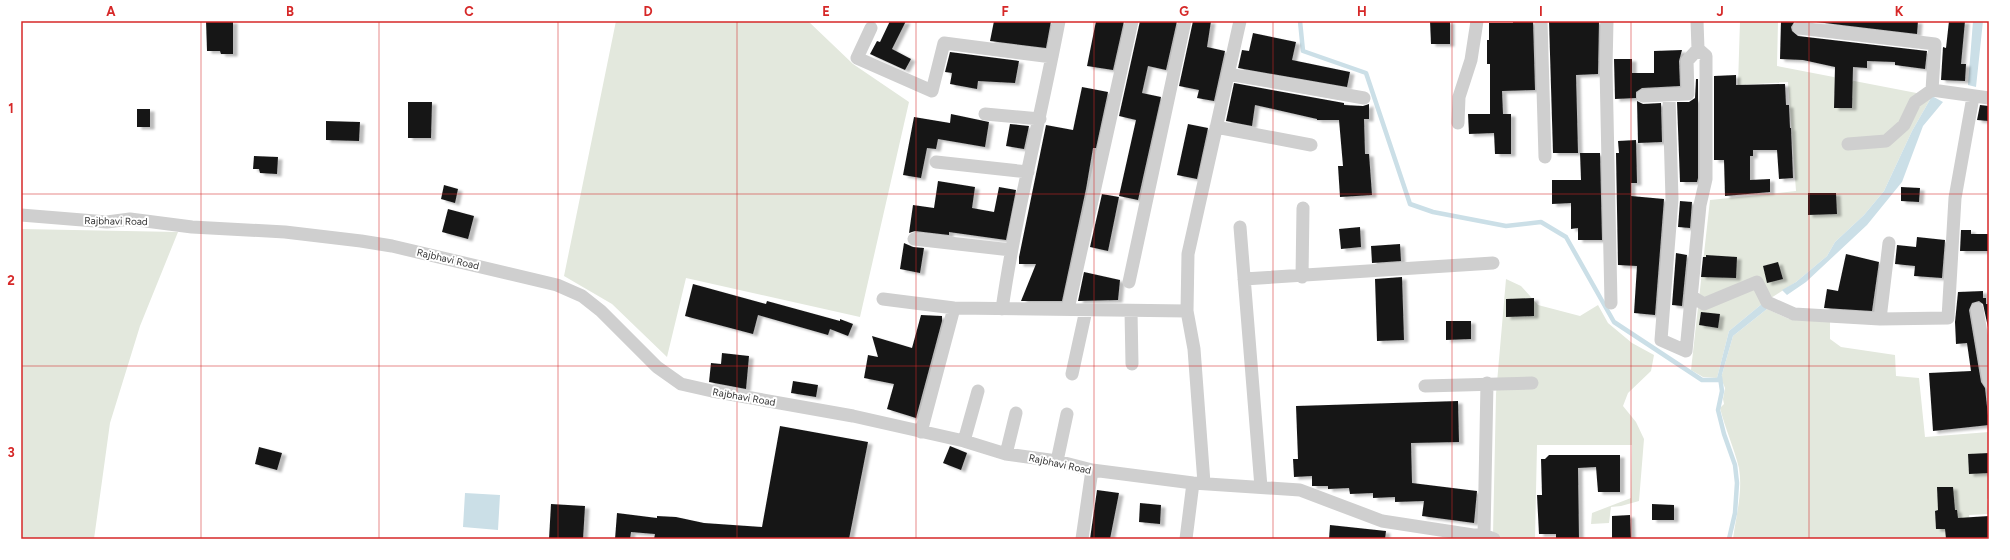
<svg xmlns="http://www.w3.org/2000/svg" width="2010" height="560" viewBox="0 0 2010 560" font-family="Figtree,sans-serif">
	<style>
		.green { fill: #e3e8dd }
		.water { fill: #cbdfe7 }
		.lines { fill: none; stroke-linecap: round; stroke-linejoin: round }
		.stream { stroke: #cbdfe7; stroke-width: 4.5 }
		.building { fill: #191919; filter: url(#shadow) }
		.minor { stroke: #cfcfcf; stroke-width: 13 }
		.grid { fill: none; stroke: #d62828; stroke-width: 1; stroke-opacity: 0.55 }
		.labels { text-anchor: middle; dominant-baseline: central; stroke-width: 4; stroke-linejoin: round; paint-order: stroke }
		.street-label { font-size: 10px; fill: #323232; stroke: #fff }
		.neatline { fill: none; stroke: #d62828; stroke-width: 1.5 }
		.grid-label { font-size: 13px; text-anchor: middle; font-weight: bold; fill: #d62828 }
	</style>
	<defs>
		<filter id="shadow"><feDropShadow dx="4.5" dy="2.5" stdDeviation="1" flood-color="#0004"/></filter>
	</defs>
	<rect width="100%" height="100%" fill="#fff"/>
	<!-- green -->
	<path class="green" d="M616 21H808L853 64 909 102 860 317 686 278 667 357 612 304 564 276Z
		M1740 21H1778L1777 66 1932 96 1912 131 1884 191 1864 215 1835 242 1827 256 1796 282 1763 303 1729 331 1717 378 1703 377 1691 370 1710 200 1796 191 1788 82 1738 85Z
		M21 229 178 232 140 326 110 423 94 539H21Z
		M1506 279 1521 286 1538 305 1580 316 1598 305 1608 323 1632 343 1654 355 1651 371 1628 393 1623 406 1636 422 1644 439 1639 501 1621 506 1611 507 1609 523 1591 524 1592 513 1631 498 1632 445H1537L1535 539H1505L1493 535 1496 394Z
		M1767 309 1789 319 1830 320V339L1841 347 1895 355 1896 376 1919 378 1925 437 1989 432V498L1987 499 1989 514 1969 515 1971 539H1733C1736 516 1743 492 1739 468 1734 448 1725 428 1720 408L1724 404 1723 399 1725 388 1721 378 1733 336Z"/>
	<!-- water -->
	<path class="water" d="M1973 21H1983L1976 87 1968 85Z
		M1932 96 1943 102 1923 126 1902 182 1867 225 1806 282 1787 295 1782 290 1796 282 1827 256 1835 242 1864 215 1884 191 1912 131Z
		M1763 303 1767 309 1733 336 1721 378H1717L1729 331Z
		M465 493 500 495 498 530 463 527Z"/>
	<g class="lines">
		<!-- stream -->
		<path class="stream" d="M1300 21 1303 51 1366 73 1410 204 1433 212 1506 226 1541 222 1566 237 1614 322 1702 380H1719
			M1720 377 1722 391 1718 410 1724 434 1735 465 1737 483 1735 513 1729 539"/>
	</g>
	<!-- building -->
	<path class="building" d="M206 21H233V54H221L220 51H207Z
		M890 21H906L892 49 911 59 905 70 870 54 877 41 880 42Z
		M994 21H1051L1046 48 990 41Z
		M1096 21H1124L1113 70 1087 66Z
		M1140 21H1177L1166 70 1148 66 1142 93 1161 97 1138 200 1119 196 1136 120 1119 116Z
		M1193 21H1211L1207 47 1225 51 1214 101 1197 98 1199 90 1179 86Z
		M1430 21H1450V44H1431Z
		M1513 21H1533L1535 90 1502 91 1503 114H1511V154H1495L1494 133 1469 134 1468 114H1490V64H1487V40H1489V23H1513Z
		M1549 21H1599L1598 74 1576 75 1578 153H1553Z
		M1781 21H1795L1791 27 1792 31 1798 36 1927 51 1925 69 1895 65V62L1867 61V68L1853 67 1852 108H1834L1835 67 1803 60 1780 59Z
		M1808 21H1918L1917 34Z
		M1949 21H1965L1961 64H1966L1965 81 1941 80 1943 47 1946 48Z
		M1253 33 1296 42 1292 60 1350 72 1347 87 1238 68 1242 50 1249 51Z
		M1682 50 1679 61 1680 86 1642 88 1636 92V98L1615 99 1614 59H1632V73H1654V51Z
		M950 52 1019 61 1015 83 978 81 977 89 950 84 952 73 945 72Z
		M1736 75V85L1785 84 1786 105H1789L1790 128H1791L1793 178 1779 179 1777 150H1753V156H1750V180L1770 179V192L1725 196 1724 160H1714V76Z
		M1696 79H1698V178L1697 182H1680L1677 102H1689L1695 98Z
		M1234 83 1344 103V105L1363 106 1369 104V119H1364L1365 154H1369L1372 195 1340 197 1338 166H1343L1339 120H1317V119L1255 105 1252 126 1226 121Z
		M1082 87 1108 92 1096 148H1093L1086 189 1062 301H1021L1036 264H1019V257L1046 125 1073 130Z
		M1637 101 1643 104 1661 103 1662 142 1638 143Z
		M408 102H432L431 138H408Z
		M1980 105 1989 106V121L1977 120Z
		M137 109H150V127H137Z
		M951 114 989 122 985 147 938 139 936 149 927 148 921 178 903 175 914 117 950 123Z
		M326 121 360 122 359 141 326 140Z
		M1010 124 1029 126 1024 149 1006 146Z
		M1188 124 1208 128 1197 179 1177 175Z
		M1636 140 1637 183H1631V196L1664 199 1655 315 1634 313 1637 266 1618 265 1616 153H1619L1618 141Z
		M1580 153H1600L1602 240H1578V228L1571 229V203L1552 204V180H1581Z
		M254 156 278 157 277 174 260 173 259 169H253Z
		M938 181 975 187 972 208 994 212 999 187 1016 190 1006 240 949 232V235L915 231 909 233 913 205 934 208Z
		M444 185 458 189 455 203 441 199Z
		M1901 187 1920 188 1919 202 1901 201Z
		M1808 193H1836L1837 214 1808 215Z
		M1102 194 1119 197 1108 251 1090 247Z
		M1680 201 1692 202 1690 228 1678 227Z
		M448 209 474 216 468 239 442 232Z
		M1360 227 1361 247 1341 249 1339 229Z
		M1961 230H1971V234H1989V251H1960Z
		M1917 237 1945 240 1942 278 1914 276 1915 266 1895 264 1897 245 1916 247Z
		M904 243 913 247 924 248 920 273 900 269Z
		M1400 244 1401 261 1372 263 1371 246Z
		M1676 253 1687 255 1682 306 1672 305Z
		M1846 254 1879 262 1872 311 1824 308 1827 289 1838 291Z
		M1706 255 1737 257 1736 278 1701 277 1703 257H1706Z
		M1778 262 1783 279 1767 283 1763 266Z
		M1084 272 1120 280 1118 300 1078 301Z
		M1402 277 1404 340 1377 341 1375 279Z
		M693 284 766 304 767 301 840 321V319L853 324 848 336 830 329 828 335 758 315 753 334 685 316Z
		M1983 291V298H1986V304H1989V332L1983 304 1979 301 1972 303 1969 310 1981 382 1985 388 1989 425 1933 431 1929 373 1971 371 1967 343 1956 344 1955 322 1958 292Z
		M1534 298V316L1506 317V299Z
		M1701 312 1720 314 1718 328 1699 325Z
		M921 315 942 316V321L916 418 887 409 894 384 864 378 868 355 878 357 872 336 912 348Z
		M1446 321H1471V339L1446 340Z
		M722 353 749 356 746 389 709 382 711 363 721 364Z
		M793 381 818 385 816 397 791 393Z
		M1458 401 1459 442 1411 443 1412 483 1477 491 1474 523 1422 516 1424 501 1395 502V497L1373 498V493L1350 494 1349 488 1328 489V486H1312V476L1294 477 1293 459H1298L1296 406Z
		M780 426 868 442 849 539H654L655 534 631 532 630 539H615L617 513 657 518V516L676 517 704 523 762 527Z
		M950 446 967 453 961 470 943 463Z
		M259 447 282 453 277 470 255 464Z
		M1989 453V473L1969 474 1968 454Z
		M1549 455H1620V492H1598L1596 467 1578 468 1579 539H1558L1556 538V534H1539L1537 495H1542L1541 459H1545Z
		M1937 487H1953L1955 510H1957L1958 518 1989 516V539H1946L1945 529H1936L1935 511 1938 510Z
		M1097 490 1119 493 1110 539H1090Z
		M1140 503 1161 505 1160 524 1139 522Z
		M551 504 585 506 583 539H549Z
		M1652 504 1674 505V520H1652Z
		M1630 515 1631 539H1612V516Z
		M1330 525 1386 531 1385 539H1329Z"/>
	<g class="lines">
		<!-- minor -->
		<path class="minor" d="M1541 21 1545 157
			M1607 21 1606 68 1611 303
			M871 28 857 58 932 91 944 43 1052 57
			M1799 28 1935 44 1932 90 1989 98
			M1228 74 1364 98
			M1669 95 1672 199 1661 340 1686 351 1700 205 1706 179V56L1698 49 1697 21
			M1643 96 1688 94 1687 61 1698 49
			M985 114 1040 119
			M1458 123 1459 97 1471 60 1477 21
			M1216 127 1311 145
			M1848 144 1886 141 1904 125 1915 102 1932 90
			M936 162 1028 172
			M21 215 107 222 130 219 192 227 285 232 361 241 392 246 557 285 582 296 601 311 657 367 681 384 712 391 853 416 964 441 1006 454 1057 461 1092 470 1193 483 1300 490 1382 521 1473 535H1484L1494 539
			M1240 227 1261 487
			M914 239 1011 250
			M1302 277 1303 208
			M1244 279 1493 263
			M1129 282 1185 21
			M1691 296 1704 304 1757 282 1767 302 1794 314 1880 319 1948 318 1955 198 1973 97
			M883 299 954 308 1187 311
			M1002 309C1016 212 1041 117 1059 21
			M1068 309 1132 21
			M1977 309 1989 381
			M1131 311 1132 364
			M1880 319 1889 243
			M1072 374 1086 310
			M1425 386 1532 383
			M921 432 954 308
			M964 441 978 391
			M1006 454 1016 413
			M1057 461 1067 414
			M1204 483 1194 349 1187 311 1188 254 1240 21
			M1484 535 1487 383
			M1082 539 1092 470
			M1186 539 1193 483"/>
	</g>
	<!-- grid -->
	<path class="grid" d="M201 21V539M379 21V539M558 21V539M737 21V539M916 21V539M1094 21V539M1273 21V539M1452 21V539M1631 21V539M1809 21V539M21 194H1989M21 366H1989"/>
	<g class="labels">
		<!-- street labels -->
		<g class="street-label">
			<text transform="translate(116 221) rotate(1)">Rajbhavi Road</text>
			<text transform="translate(448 259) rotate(13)">Rajbhavi Road</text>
			<text transform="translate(744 397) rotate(10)">Rajbhavi Road</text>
			<text transform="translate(1060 464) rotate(12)">Rajbhavi Road</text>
		</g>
	</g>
	<!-- border -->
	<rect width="2010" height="560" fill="none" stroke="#ffffff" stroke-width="44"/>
	<rect x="22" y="22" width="1966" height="516" class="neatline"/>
	<g class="grid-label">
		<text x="111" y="16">A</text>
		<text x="290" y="16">B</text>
		<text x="469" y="16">C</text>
		<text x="648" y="16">D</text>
		<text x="826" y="16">E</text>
		<text x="1005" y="16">F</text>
		<text x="1184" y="16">G</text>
		<text x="1362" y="16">H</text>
		<text x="1541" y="16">I</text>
		<text x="1720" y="16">J</text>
		<text x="1899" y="16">K</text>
		<text x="11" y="113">1</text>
		<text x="11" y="285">2</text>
		<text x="11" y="457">3</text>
	</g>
</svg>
